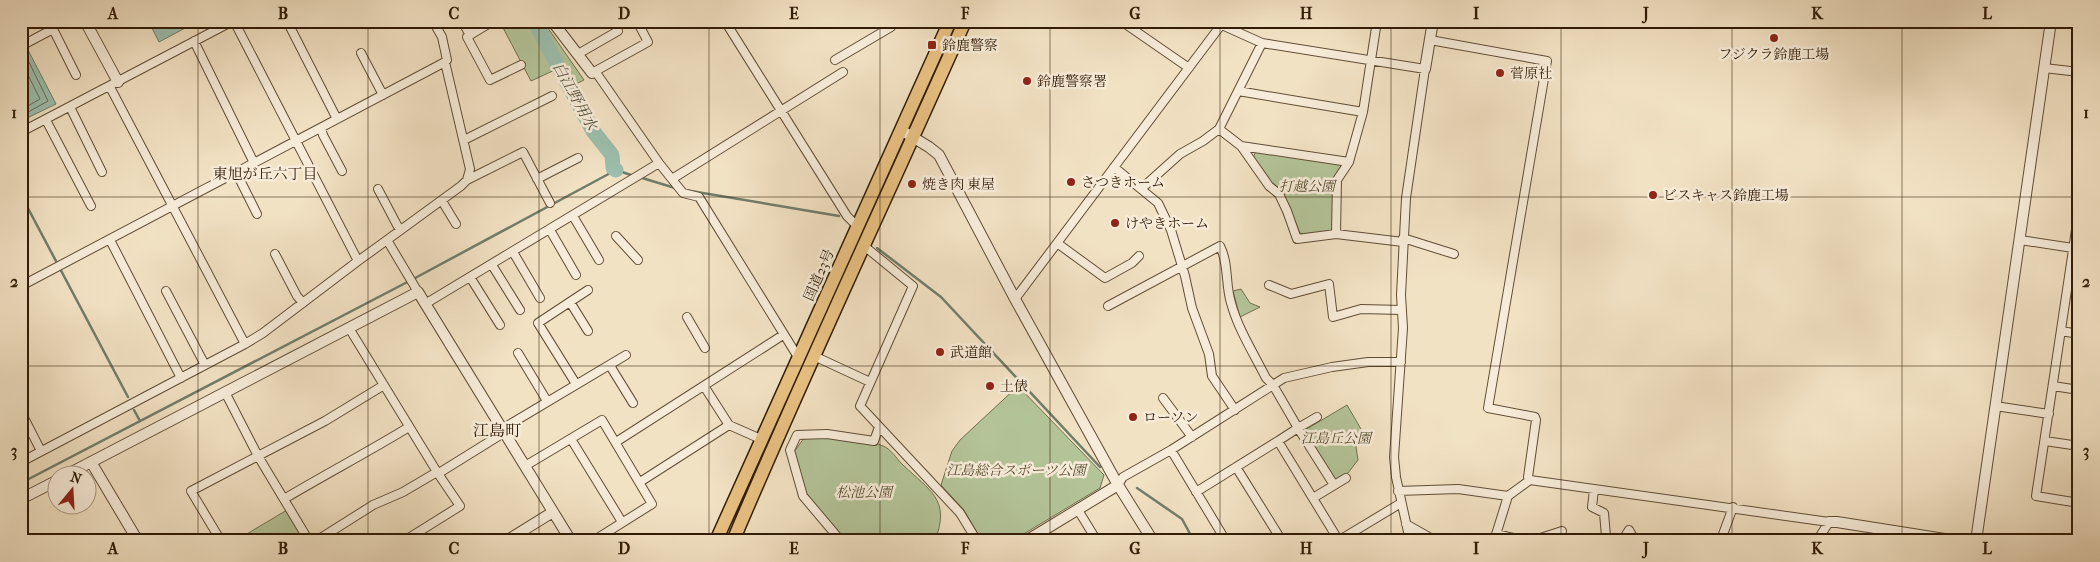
<svg xmlns="http://www.w3.org/2000/svg" width="2100" height="562" viewBox="0 0 2100 562" font-family="'IM FELL French Canon','Noto Serif JP',serif">
	<style>
		.green { fill: #b4c499; stroke: #72704f }
		.water { fill: #9cbfae; stroke: #717d6a }
		.lines { fill: none; stroke-linecap: round; stroke-linejoin: round }
		.shore { stroke: #666d5a; stroke-width: 1 }
		.stream { stroke: #717d6a; stroke-width: 2.5 }
		.river { stroke: #9cbfae; stroke-width: 15 }
		.minor-casing { stroke: #604d35; stroke-width: 10 }
		.tertiary-casing { stroke: #604d35; stroke-width: 12 }
		.trunk-casing { stroke: #301b05; stroke-width: 15 }
		.minor { stroke: #f7ecd9; stroke-width: 8 }
		.tertiary { stroke: #f7ecd9; stroke-width: 10 }
		.trunk { stroke: #e9c182; stroke-width: 12 }
		.grid { fill: none; stroke: #301b05; stroke-width: 1; stroke-opacity: 0.55 }
		.poi-dot { fill: #8f2418; stroke: #f7ecd9; stroke-width: 2 }
		.labels { text-anchor: middle; dominant-baseline: central; stroke-width: 5; stroke-linejoin: round; paint-order: stroke }
		.poi-label { font-size: 14px; fill: #301b05; stroke: #f7ecd9; text-anchor: start }
		.park-label { font-size: 14px; font-style: italic; fill: #584e31; stroke: #f7ecd9 }
		.street-label { font-size: 14px; fill: #301b05; stroke: #f7ecd9 }
		.water-label { font-size: 15px; font-style: italic; fill: #565440; stroke: #f7ecd9 }
		.neighbourhood-label { font-size: 15px; fill: #301b05; stroke: #f7ecd9 }
		.quarter-label { font-size: 16px; fill: #301b05; stroke: #f7ecd9 }
		.neatline { fill: none; stroke: #301b05; stroke-width: 2 }
		.grid-label { font-size: 16px; text-anchor: middle; font-weight: bold; fill: #301b05 }
	</style>
	<rect width="100%" height="100%" fill="#f2e2c4"/>
	<filter id="stains"><feTurbulence type="fractalNoise" baseFrequency=".004" numOctaves="4"/><feColorMatrix values="0 0 0 0 .2 0 0 0 0 .09 0 0 0 0 .02 0 0 0 .5 -.17"/></filter>
	<radialGradient id="worn" r=".72"><stop offset=".6" stop-color="#630" stop-opacity="0"/><stop offset="1" stop-color="#630" stop-opacity=".3"/></radialGradient>
	<!-- green -->
	<path class="green" d="M501 21H532L557 69 531 81 500 22Z
		M537 21H543L584 80 572 86Z
		M1256 151 1340 164 1342 168 1333 181V227L1330 231 1303 234 1300 233 1283 193 1271 183 1253 158Z
		M1241 289 1250 303 1260 307 1240 317 1233 291Z
		M1018 386 1104 475 1100 488 1012 541H982L964 510 941 485 952 451 960 440Z
		M1347 405 1361 429 1356 447 1358 460 1348 473 1335 481 1305 430Z
		M826 436C842 438 868 439 883 446 891 449 896 458 902 464 930 491 951 499 935 541H844L806 496 794 452 804 438Z
		M287 510 304 541H235Z"/>
	<!-- water -->
	<path class="water" d="M166 21H186L189 26 159 42 152 28Z
		M27 48 56 104 21 121V51Z"/>
	<g class="lines">
		<!-- shore -->
		<path class="shore" d="M21 55 26 56 48 101 21 116
			M21 61 40 99 21 110"/>
		<!-- stream -->
		<path class="stream" d="M639 177 675 188
			M685 190 839 216
			M21 195 128 397
			M877 248 941 297 1100 467
			M134 410 140 421
			M21 483 417 277 616 170 634 176
			M1137 488 1182 519 1194 541"/>
		<!-- river -->
		<path class="river" d="M534 21 593 131 612 155 613 168 616 170"/>
		<!-- minor casing -->
		<g class="minor-casing">
			<path id="minor" d="M49 21 76 75
				M287 21 337 119
				M462 21 470 35 493 21
				M722 21 728 26 847 216 857 226
				M1121 21 1189 68
				M1213 21 1262 43 1425 69 1406 198 1401 295 1403 328 1394 457 1396 477 1410 541
				M467 37 490 80 521 65
				M1430 40 1547 61 1488 408 1535 417 1536 420 1528 477 1530 480
				M194 41 254 163
				M21 46 53 29
				M361 53 383 95
				M578 54 618 31 612 21
				M835 60 891 27
				M2044 68 2079 72
				M595 71 659 163 683 193 699 197 798 357
				M592 73 648 42 637 21
				M2079 79 2076 95 2079 100
				M110 87 245 344
				M1238 91 1363 112
				M70 107 102 172
				M46 120 91 206
				M321 128 323 135 342 171
				M1219 129 1241 146 1269 186 1279 194 1287 211 1297 239 1336 234 1403 242
				M21 132 233 21
				M464 140 552 96
				M1241 146 1349 162
				M1114 167 1158 203 1171 230 1185 276 1192 308 1209 354 1212 376 1235 410
				M236 172 257 214
				M537 179 578 158
				M672 179 843 72
				M467 180 523 152 550 203
				M378 189 397 225 401 230
				M1141 189 1180 154 1203 141 1219 129 1262 43
				M442 201 456 224
				M2079 210 2036 496 2079 503
				M573 216 599 260
				M550 230 576 275
				M1336 234 1337 180 1349 162 1363 112 1377 21
				M616 236 638 260
				M1403 238 1454 254
				M110 240 181 378
				M2020 240 2073 248
				M1057 243 1105 278 1132 263 1139 256
				M863 245 913 286 860 406 960 513 977 541
				M513 252 540 298
				M275 254 297 296 303 303
				M358 261 387 240
				M492 265 520 310
				M470 277 500 325
				M1269 285 1291 294 1329 284 1333 317 1361 309 1402 310
				M21 286 445 62
				M166 291 205 365
				M418 292 387 240 461 186 467 180 470 169 445 62 447 60 442 37 433 21
				M1015 299 1224 21
				M570 302 588 331
				M425 304 659 163
				M1108 306 1220 246C1229 264 1225 283 1231 303 1238 329 1254 354 1266 378L1273 385 1298 428 1278 441 1339 541
				M687 317 705 348
				M349 328 437 472 460 506 404 541
				M2061 331 2079 334
				M518 353 547 401
				M814 356 870 382
				M611 364 612 369 633 403
				M576 384 538 323 588 290
				M704 386 729 425 763 440
				M2053 386 2079 390
				M225 392 258 456 309 541
				M1163 398 1192 437
				M1995 406 2049 414
				M21 412 41 451
				M1317 417 1298 428 1334 485
				M502 429 626 355
				M571 439 622 522
				M2045 441 2079 446
				M616 442 783 335
				M1171 450 1226 541
				M21 462 245 344 263 333 358 261 234 21
				M525 466 602 420 652 504 593 541
				M1236 467 1282 541
				M439 473 505 432
				M640 482 729 425
				M1118 485 1123 477 1171 450 1284 378 1332 367 1368 362H1401
				M1594 490 1592 507 1604 513 1606 536 1615 541
				M1398 491 1458 489 1508 496 1530 480 1829 522 1817 541
				M1196 492 1278 441
				M1313 498 1346 478
				M284 499C326 474 368 452 409 427
				M1078 510 1097 541
				M1406 524 1436 541
				M1496 534 1527 541
				M21 535 24 541
				M1722 537 1733 507
				M221 541 191 491 325 421 384 385
				M316 541 373 505 403 492 437 472
				M841 541 803 496 790 450 797 435 827 434 874 441 879 427
				M1338 541 1401 503
				M1494 541 1508 496
				M1531 541 1562 531
				M1622 541 1629 530 1635 541"/>
		</g>
		<!-- tertiary casing -->
		<g class="tertiary-casing">
			<path id="tertiary" d="M85 21 118 82
				M552 21 592 73
				M1425 69 1433 21
				M901 130 929 147 939 155 1015 299 1118 485 1153 541
				M91 462 138 541
				M68 474 418 292 571 541
				M21 499 58 480
				M1829 522H1837L1957 541
				M506 541 553 512
				M1026 541 1118 485
				M1976 541 2051 21"/>
		</g>
		<!-- trunk casing -->
		<g class="trunk-casing">
			<path id="trunk" d="M716 541 950 21
				M733 541C807 366 888 195 965 21"/>
		</g>
		<!-- minor -->
		<use href="#minor" class="minor"/>
		<!-- tertiary -->
		<use href="#tertiary" class="tertiary"/>
		<!-- trunk -->
		<use href="#trunk" class="trunk"/>
	</g>
	<!-- grid -->
	<path class="grid" d="M198 21V541M368 21V541M539 21V541M709 21V541M880 21V541M1050 21V541M1220 21V541M1391 21V541M1561 21V541M1732 21V541M1902 21V541M21 197H2079M21 366H2079"/>
	<!-- markers -->
	<g class="poi-dot">
		<circle cx="1774" cy="38" r="5"/>
		<rect x="927" y="40" width="10" height="10" rx="2.5"/>
		<circle cx="1500" cy="73" r="5"/>
		<circle cx="1027" cy="81" r="5"/>
		<circle cx="1071" cy="182" r="5"/>
		<circle cx="912" cy="184" r="5"/>
		<circle cx="1653" cy="195" r="5"/>
		<circle cx="1115" cy="223" r="5"/>
		<circle cx="940" cy="352" r="5"/>
		<circle cx="990" cy="386" r="5"/>
		<circle cx="1133" cy="417" r="5"/>
	</g>
	<g class="labels">
		<!-- poi labels -->
		<g class="poi-label">
			<text x="942" y="45">鈴鹿警察</text>
			<text x="1774" y="54" text-anchor="middle">フジクラ鈴鹿工場</text>
			<text x="1510" y="73">菅原社</text>
			<text x="1037" y="81">鈴鹿警察署</text>
			<text x="1081" y="182">さつきホーム</text>
			<text x="922" y="184">焼き肉 東屋</text>
			<text x="1663" y="195">ビスキャス鈴鹿工場</text>
			<text x="1125" y="223">けやきホーム</text>
			<text x="950" y="352">武道館</text>
			<text x="1000" y="386">土俵</text>
			<text x="1143" y="417">ローソン</text>
		</g>
		<!-- park labels -->
		<g class="park-label">
			<text x="1307" y="186">打越公園</text>
			<text x="1336" y="438">江島丘公園</text>
			<text x="1016" y="470">江島総合スポーツ公園</text>
			<text x="864" y="492">松池公園</text>
		</g>
		<!-- street labels -->
		<g class="street-label">
			<text transform="translate(819 275) rotate(-66)">国道23号</text>
		</g>
		<!-- water labels -->
		<g class="water-label">
			<text transform="translate(575 96) rotate(61)">白江野用水</text>
		</g>
		<!-- neighbourhood labels -->
		<g class="neighbourhood-label">
			<text x="265" y="174">東旭が丘六丁目</text>
		</g>
		<!-- quarter labels -->
		<g class="quarter-label">
			<text x="497" y="430">江島町</text>
		</g>
	</g>
	<!-- margin -->
	<rect width="2100" height="562" fill="none" stroke="#f2e2c4" stroke-width="55"/>
	<!-- north arrow -->
	<g transform="translate(72 490) rotate(18)"><circle r="24" fill="#f7ecd9" stroke="#a79884"/>
	<path d="M0-4L9 19L0 12L-9 19Z" fill="#8f2418"/>
	<text y="-8" font-size="14" font-weight="bold" text-anchor="middle" fill="#301b05">N</text>
	</g>
	<rect x="28" y="28" width="2044" height="506" class="neatline"/>
	<g class="grid-label">
		<text x="113" y="19">A</text>
		<text x="283" y="19">B</text>
		<text x="454" y="19">C</text>
		<text x="624" y="19">D</text>
		<text x="794" y="19">E</text>
		<text x="965" y="19">F</text>
		<text x="1135" y="19">G</text>
		<text x="1306" y="19">H</text>
		<text x="1476" y="19">I</text>
		<text x="1646" y="19">J</text>
		<text x="1817" y="19">K</text>
		<text x="1987" y="19">L</text>
		<text x="14" y="118">1</text>
		<text x="2086" y="118">1</text>
		<text x="14" y="287">2</text>
		<text x="2086" y="287">2</text>
		<text x="14" y="456">3</text>
		<text x="2086" y="456">3</text>
		<text x="113" y="554">A</text>
		<text x="283" y="554">B</text>
		<text x="454" y="554">C</text>
		<text x="624" y="554">D</text>
		<text x="794" y="554">E</text>
		<text x="965" y="554">F</text>
		<text x="1135" y="554">G</text>
		<text x="1306" y="554">H</text>
		<text x="1476" y="554">I</text>
		<text x="1646" y="554">J</text>
		<text x="1817" y="554">K</text>
		<text x="1987" y="554">L</text>
	</g>
	<rect width="100%" height="100%" filter="url(#stains)"/>
	<rect width="100%" height="100%" fill="url(#worn)"/>
</svg>
